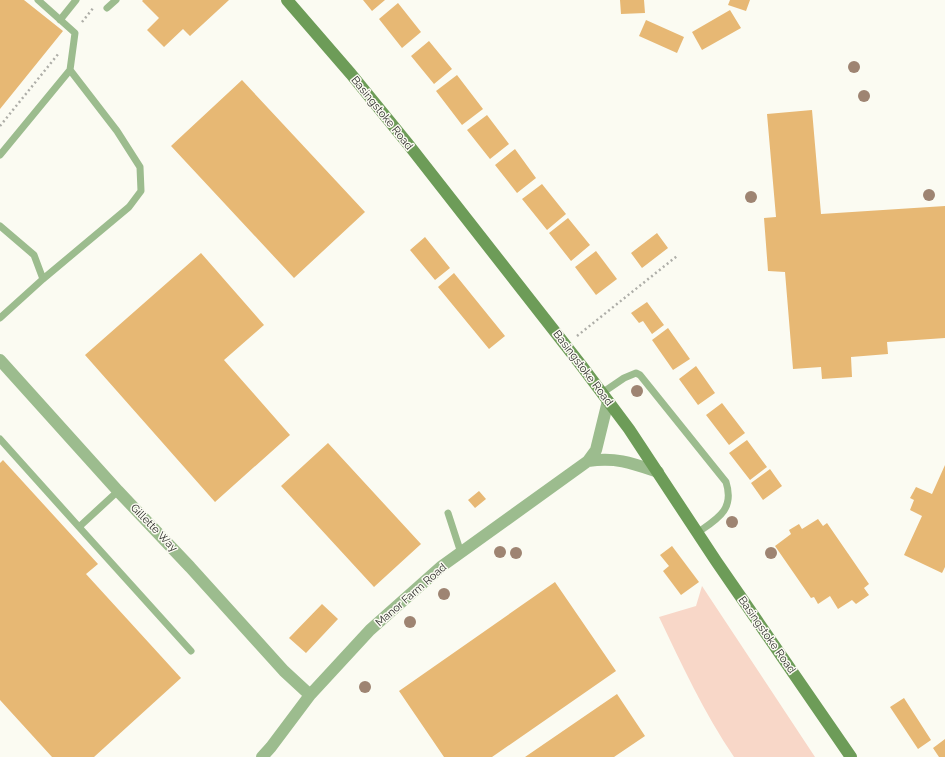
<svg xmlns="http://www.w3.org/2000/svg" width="945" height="757" viewBox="0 0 945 757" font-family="Raleway,sans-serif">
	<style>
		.green { fill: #f8d7c8 }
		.building { fill: #e7b874 }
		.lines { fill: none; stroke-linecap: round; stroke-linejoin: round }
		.path { stroke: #aeaea8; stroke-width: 2.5; stroke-dasharray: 2 3; stroke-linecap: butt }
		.service { stroke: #9cbc8e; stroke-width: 7 }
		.minor { stroke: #9cbc8e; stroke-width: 12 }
		.secondary { stroke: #6d9c58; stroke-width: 12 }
		.tree { fill: #9e8472 }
		.labels { text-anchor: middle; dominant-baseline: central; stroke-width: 3; stroke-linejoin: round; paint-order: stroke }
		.street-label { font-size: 11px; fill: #2c2c29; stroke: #fbfbf2 }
	</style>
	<rect width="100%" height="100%" fill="#fbfbf2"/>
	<!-- green -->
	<path class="green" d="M702 586 815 757H734C704 713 682 665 659 617L696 606Z"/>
	<!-- building -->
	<path class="building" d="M0 0H24L63 31 0 109Z
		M143 0H229L190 36 183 29 164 47 147 30 159 18 142 1Z
		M363 0H385L372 11Z
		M620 0H644L645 13 621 14Z
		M730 0H750L746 11 728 5Z
		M398 3 421 32 402 48 379 19Z
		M730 10 741 28 702 50 692 32Z
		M646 20 684 37 677 53 639 36Z
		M429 41 452 69 434 84 411 56Z
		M457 75 483 109 462 125 436 91Z
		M242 80 365 212 294 278 171 146Z
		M812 110 821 214 945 206V338L887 342 888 354 851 357 852 377 822 379 821 367 793 369 785 272 768 271 764 218 776 217 767 114Z
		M487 115 509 144 490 159 467 130Z
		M515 149 536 178 517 193 495 165Z
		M542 184 566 214 547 230 522 199Z
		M568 218 590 245 571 261 549 233Z
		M657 233 668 248 642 268 631 253Z
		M425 237 450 268 435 280 410 250Z
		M596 251 617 279 596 295 575 267Z
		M201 253 264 325 224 360 290 435 215 502 85 355Z
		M454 273 505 336 489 349 438 287Z
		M647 302 664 325 652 334 643 321 639 323 631 313Z
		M668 328 690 359 673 370 652 340Z
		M696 366 715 393 698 405 679 379Z
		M722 403 745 433 729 445 706 415Z
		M747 440 767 467 750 480 729 453Z
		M328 443 421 544 374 587 281 486Z
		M3 460 98 564 86 574 181 678 94 757H52L0 700V463Z
		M945 465V567L942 573 904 555 922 516 910 510 914 500 910 498 916 487 932 494Z
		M770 469 782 486 763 500 751 483Z
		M479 491 486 499 475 508 468 500Z
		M818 519 823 526 827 523 869 584 864 588 869 595 856 604 852 600 838 609 830 596 818 604 814 597 811 598 775 546 791 534 789 530 799 524 802 529Z
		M672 546 699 582 681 595 663 571 669 566 660 555Z
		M555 582 616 671 492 757H444L399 691Z
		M322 604 338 619 306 653 289 638Z
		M617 694 645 736 614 757H525Z
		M904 698 931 740 918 749 890 707Z
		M945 739V757H939L933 748Z"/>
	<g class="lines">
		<!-- path -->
		<path class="path" d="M82 22 94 7
			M0 126 59 53
			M577 336 677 256"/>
		<!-- service -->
		<path class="service" d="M107 8 116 0
			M60 20 76 0
			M0 155 70 70
			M0 226 34 255 43 279
			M0 318 43 279 129 207 141 191 140 167 117 131 70 70 75 33 38 0
			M602 393 624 378 636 373 640 375 726 482C735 510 717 519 697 533
			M0 439 79 527 118 491
			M448 513 461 553
			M79 527 191 651"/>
		<!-- minor -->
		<path class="minor" d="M0 360 118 491 190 567 284 671 310 695
			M588 461C617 457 632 463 658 472
			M262 757 271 747 310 695 370 630 442 566 588 461 596 450 608 401"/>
		<!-- secondary -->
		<path class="secondary" d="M287 0 351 74 408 144 581 365 629 429 716 561 851 757"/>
	</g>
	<!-- trees -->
	<g class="tree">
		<circle cx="854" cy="67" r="6"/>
		<circle cx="864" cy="96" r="6"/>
		<circle cx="929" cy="195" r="6"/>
		<circle cx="751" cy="197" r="6"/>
		<circle cx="637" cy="391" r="6"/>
		<circle cx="732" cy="522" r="6"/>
		<circle cx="500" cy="552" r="6"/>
		<circle cx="516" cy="553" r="6"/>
		<circle cx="771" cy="553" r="6"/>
		<circle cx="444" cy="594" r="6"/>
		<circle cx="410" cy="622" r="6"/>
		<circle cx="365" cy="687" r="6"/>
	</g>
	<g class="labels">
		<!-- street labels -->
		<g class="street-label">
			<text transform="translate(382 113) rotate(51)">Basingstoke Road</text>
			<text transform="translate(583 368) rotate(53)">Basingstoke Road</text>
			<text transform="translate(154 528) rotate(46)">Gillette Way</text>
			<text transform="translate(411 595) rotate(-41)">Manor Farm Road</text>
			<text transform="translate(767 635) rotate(55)">Basingstoke Road</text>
		</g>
	</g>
</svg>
